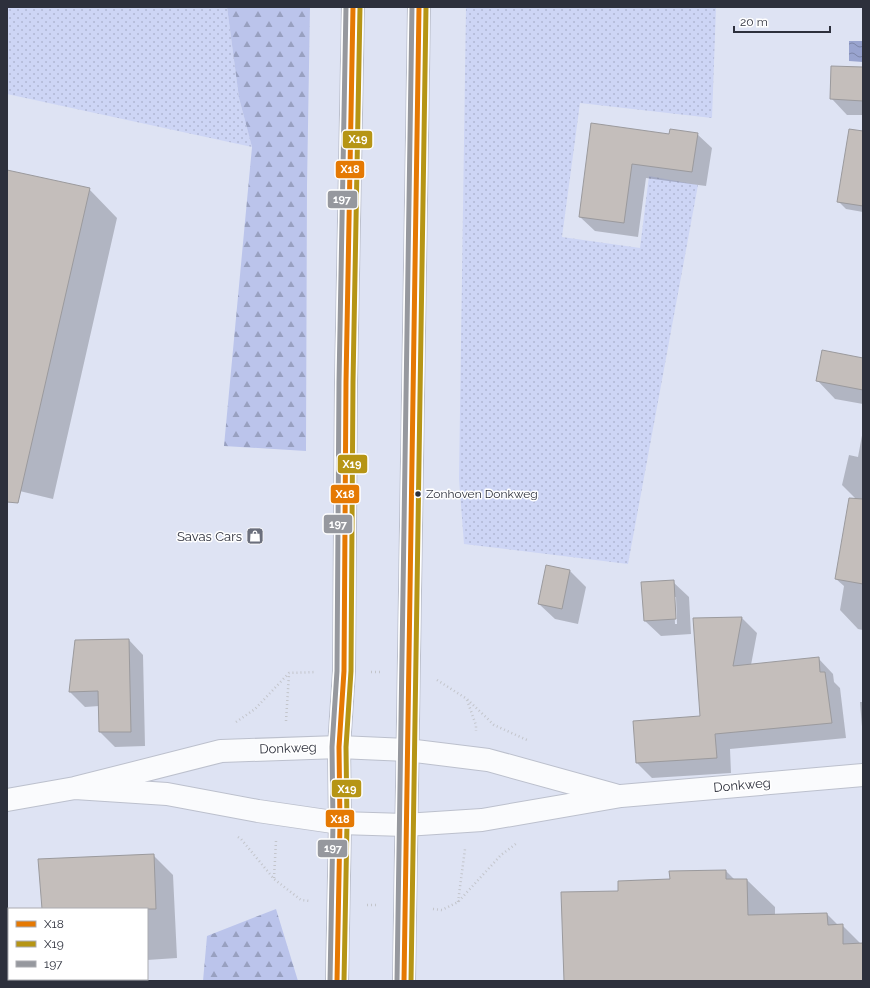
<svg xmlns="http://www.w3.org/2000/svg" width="870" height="988" viewBox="0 0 870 988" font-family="Raleway,sans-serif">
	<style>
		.grass { fill: url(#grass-dots) }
		.forest { fill: url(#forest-firs) }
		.water { fill: url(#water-waves) }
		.shadow { fill: #0003; fill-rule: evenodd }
		.building { fill: #c4bebb; stroke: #9b9a9d }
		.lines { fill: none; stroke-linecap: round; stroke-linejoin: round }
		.minor-casing { stroke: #bcc0cd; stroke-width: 24 }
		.highway-casing { stroke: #bcc0cd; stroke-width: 24 }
		.path { stroke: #c3c5cb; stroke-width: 2.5; stroke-dasharray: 1 3; stroke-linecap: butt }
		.minor { stroke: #fafbfd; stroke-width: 22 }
		.highway { stroke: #fafbfd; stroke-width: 22 }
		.bus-1-casing { stroke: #fff; stroke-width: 8 }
		.bus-2-casing { stroke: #fff; stroke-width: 8 }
		.bus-3-casing { stroke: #fff; stroke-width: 8 }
		.bus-1 { stroke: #e57903; stroke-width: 5 }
		.bus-2 { stroke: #b69515; stroke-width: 5 }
		.bus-3 { stroke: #96989e; stroke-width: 5 }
		.bus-dot { fill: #2d303c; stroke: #fff; stroke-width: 1.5 }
		.labels { text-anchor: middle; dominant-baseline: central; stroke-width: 3; stroke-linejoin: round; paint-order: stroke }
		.bus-label { font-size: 12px; fill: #2d303c; stroke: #fff; text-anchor: start }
		.poi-label { font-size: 13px; fill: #2d303c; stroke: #fff; text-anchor: end }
		.street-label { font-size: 13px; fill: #2d303c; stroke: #fff }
		.line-badge { stroke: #fff; stroke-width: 1.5 }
		.badge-label { font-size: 11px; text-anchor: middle; font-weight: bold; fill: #fff }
	</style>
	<defs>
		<pattern id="grass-dots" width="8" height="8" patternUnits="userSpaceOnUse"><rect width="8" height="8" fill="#cdd5f5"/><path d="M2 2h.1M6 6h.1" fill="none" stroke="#b0b7d3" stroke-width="1.8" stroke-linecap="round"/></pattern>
		<pattern id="forest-firs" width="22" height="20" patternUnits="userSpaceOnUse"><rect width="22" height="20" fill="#bbc4eb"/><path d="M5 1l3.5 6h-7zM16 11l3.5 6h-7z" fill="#98a0c0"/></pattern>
		<pattern id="water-waves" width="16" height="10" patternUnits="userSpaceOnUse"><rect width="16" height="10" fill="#99a4cf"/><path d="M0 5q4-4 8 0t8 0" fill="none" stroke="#7d86a9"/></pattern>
	</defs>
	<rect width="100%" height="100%" fill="#dee3f3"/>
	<!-- grass -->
	<path class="grass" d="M7 7H227L239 98 252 147 7 94Z
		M466 7H716L712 118 580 103 562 237 640 248 649 176 698 185 628 564 464 544 459 479Z"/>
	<!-- forest -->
	<path class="forest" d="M227 7H310L307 185 306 451 224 446 252 147 239 98Z
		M276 909 298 981H203L207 936Z"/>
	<!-- water -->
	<path class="water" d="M849 41H863V62L849 61Z"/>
	<!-- shadow -->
	<path class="shadow" d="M863 68V115H847L832 99Z
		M592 124 670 135 697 134 712 148 706 186 646 178 638 237 595 231 580 217Z
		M7 171 89 189 117 218 53 499 7 488Z
		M863 181V212L846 209 838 201Z
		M863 359V404L835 399 817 380Z
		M863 430V504H861L842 485 849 455 858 457Z
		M863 544V630L858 629 840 610 844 586 836 579Z
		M547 566 570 571 586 587 578 624 555 619 539 604Z
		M673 582 689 597 691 634 661 636 645 621ZM674 597H676L677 624H675Z
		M742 618 757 633 751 665 818 658 833 674 834 682 840 688 846 738 730 749 731 773 652 778 637 763 701 717 695 619Z
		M129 640 143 655 145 746 115 747 100 732 99 706 85 707 70 692 76 641Z
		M860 702H863V739Z
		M153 855 173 875 177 958 147 960V909H43Z
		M726 871 735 880H747L775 907V915L827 914 838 925H842L861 944H863V981H565L619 892 671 880Z"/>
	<!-- building -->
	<path class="building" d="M831 66 863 67V101L830 99Z
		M591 123 669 134 670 129 698 133 692 172 632 164 624 223 579 217Z
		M849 129 863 131V206L837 202Z
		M7 170 90 188 18 503 7 502Z
		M822 350 863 358V390L816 381Z
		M849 498 863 499V584L835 579Z
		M546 565 570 570 562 609 538 604Z
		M674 580 676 619 644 621 641 582Z
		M742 617 733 666 819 657 820 672H825L832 723 715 734 717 758 636 763 633 721 700 716 693 618Z
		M129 639 131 732H99L98 691 69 692 75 640Z
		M154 854 156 909H42L38 859Z
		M726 870V879H747L748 915 827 913 828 925 843 924V944L863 943V981H564L561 892 618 891V881L670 879 669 871Z"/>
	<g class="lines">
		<!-- minor casing -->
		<g class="minor-casing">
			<path id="minor" d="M75 788 167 794 258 811 340 823 405 825 482 820 621 796 863 775
				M7 800 75 788 221 751 339 747 407 750 488 760 615 795"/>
		</g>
		<!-- highway casing -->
		<g class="highway-casing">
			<path id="highway" d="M337 981 340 823 339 747 344 671 346 382 353 7
				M404 981 419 7"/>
		</g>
		<!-- path -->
		<path class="path" d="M371 672H382
			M437 680 467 699 494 725 527 740
			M467 700 476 725V731
			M286 721 289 674
			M236 722 255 709 289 673 316 672
			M238 837 241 839 274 879 301 900 310 901
			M274 878 276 841
			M458 902 465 849
			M367 905H378
			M433 909 442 910 458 902 501 855 517 843"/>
		<!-- minor -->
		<use href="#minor" class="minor"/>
		<!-- highway -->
		<use href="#highway" class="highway"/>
		<!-- bus-1 casing -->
		<g class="bus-1-casing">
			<path id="bus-1" d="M337 981 340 823 339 747 344 671 346 382 353 7
				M404 981 419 7"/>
		</g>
		<!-- bus-2 casing -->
		<g class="bus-2-casing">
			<path id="bus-2" d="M344 981 347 823 346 747 351 671 353 382 360 7
				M411 981 426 7"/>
		</g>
		<!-- bus-3 casing -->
		<g class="bus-3-casing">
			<path id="bus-3" d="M330 981 333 823 332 747 337 671 339 382 346 7
				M397 981 412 7"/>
		</g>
		<!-- bus-1 -->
		<use href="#bus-1" class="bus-1"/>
		<!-- bus-2 -->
		<use href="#bus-2" class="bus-2"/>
		<!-- bus-3 -->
		<use href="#bus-3" class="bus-3"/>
	</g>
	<!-- icons -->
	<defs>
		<g id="shop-square" transform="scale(0.9)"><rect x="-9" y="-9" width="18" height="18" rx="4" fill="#6b6f7c" stroke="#fff"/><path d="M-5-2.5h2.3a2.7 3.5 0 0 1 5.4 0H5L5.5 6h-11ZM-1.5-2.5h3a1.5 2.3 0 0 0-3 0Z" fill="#fff"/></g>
	</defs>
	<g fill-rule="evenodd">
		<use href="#shop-square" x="255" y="536"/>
	</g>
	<!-- markers -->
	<circle class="bus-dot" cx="418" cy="494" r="3.5"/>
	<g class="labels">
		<!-- bus labels -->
		<g class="bus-label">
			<text x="426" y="494">Zonhoven Donkweg</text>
		</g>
		<!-- poi labels -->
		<g class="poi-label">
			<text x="242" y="536">Savas Cars</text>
		</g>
		<!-- street labels -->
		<g class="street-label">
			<text transform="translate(288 748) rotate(-2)">Donkweg</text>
			<text transform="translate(742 785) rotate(-5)">Donkweg</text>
		</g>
	</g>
	<g class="line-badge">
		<rect x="342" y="130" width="31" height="19" rx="4" fill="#b69515"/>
		<rect x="335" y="160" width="30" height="19" rx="4" fill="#e57903"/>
		<rect x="327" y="190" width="31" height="19" rx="4" fill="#96989e"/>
		<rect x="337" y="454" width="31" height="20" rx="4" fill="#b69515"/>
		<rect x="330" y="484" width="30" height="20" rx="4" fill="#e57903"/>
		<rect x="323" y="514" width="30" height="20" rx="4" fill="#96989e"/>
		<rect x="331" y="779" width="31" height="19" rx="4" fill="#b69515"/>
		<rect x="325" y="809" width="30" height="19" rx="4" fill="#e57903"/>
		<rect x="317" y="839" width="31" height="19" rx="4" fill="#96989e"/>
	</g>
	<g class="badge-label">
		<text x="358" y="143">X19</text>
		<text x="350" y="173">X18</text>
		<text x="342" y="203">197</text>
		<text x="352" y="468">X19</text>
		<text x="345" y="498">X18</text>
		<text x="338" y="528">197</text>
		<text x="347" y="793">X19</text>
		<text x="340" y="823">X18</text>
		<text x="333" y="852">197</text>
	</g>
	<!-- border -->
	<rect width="870" height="988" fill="none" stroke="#2d303c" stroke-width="16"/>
	<!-- legend -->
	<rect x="8" y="908" width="140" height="72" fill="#ffffff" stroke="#abacb1"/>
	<rect x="16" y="921" width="20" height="6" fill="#e57903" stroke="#abacb1"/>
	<text x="44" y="928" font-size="12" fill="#2d303c">X18</text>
	<rect x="16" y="941" width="20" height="6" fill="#b69515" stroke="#abacb1"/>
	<text x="44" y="948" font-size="12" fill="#2d303c">X19</text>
	<rect x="16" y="961" width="20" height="6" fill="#96989e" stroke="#abacb1"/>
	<text x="44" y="968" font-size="12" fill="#2d303c">197</text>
	<!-- scale -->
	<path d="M734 26v6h96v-6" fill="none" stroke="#2d303c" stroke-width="2"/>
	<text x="740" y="26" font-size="12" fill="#2d303c" stroke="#ffffff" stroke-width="3" paint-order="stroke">20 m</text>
</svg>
